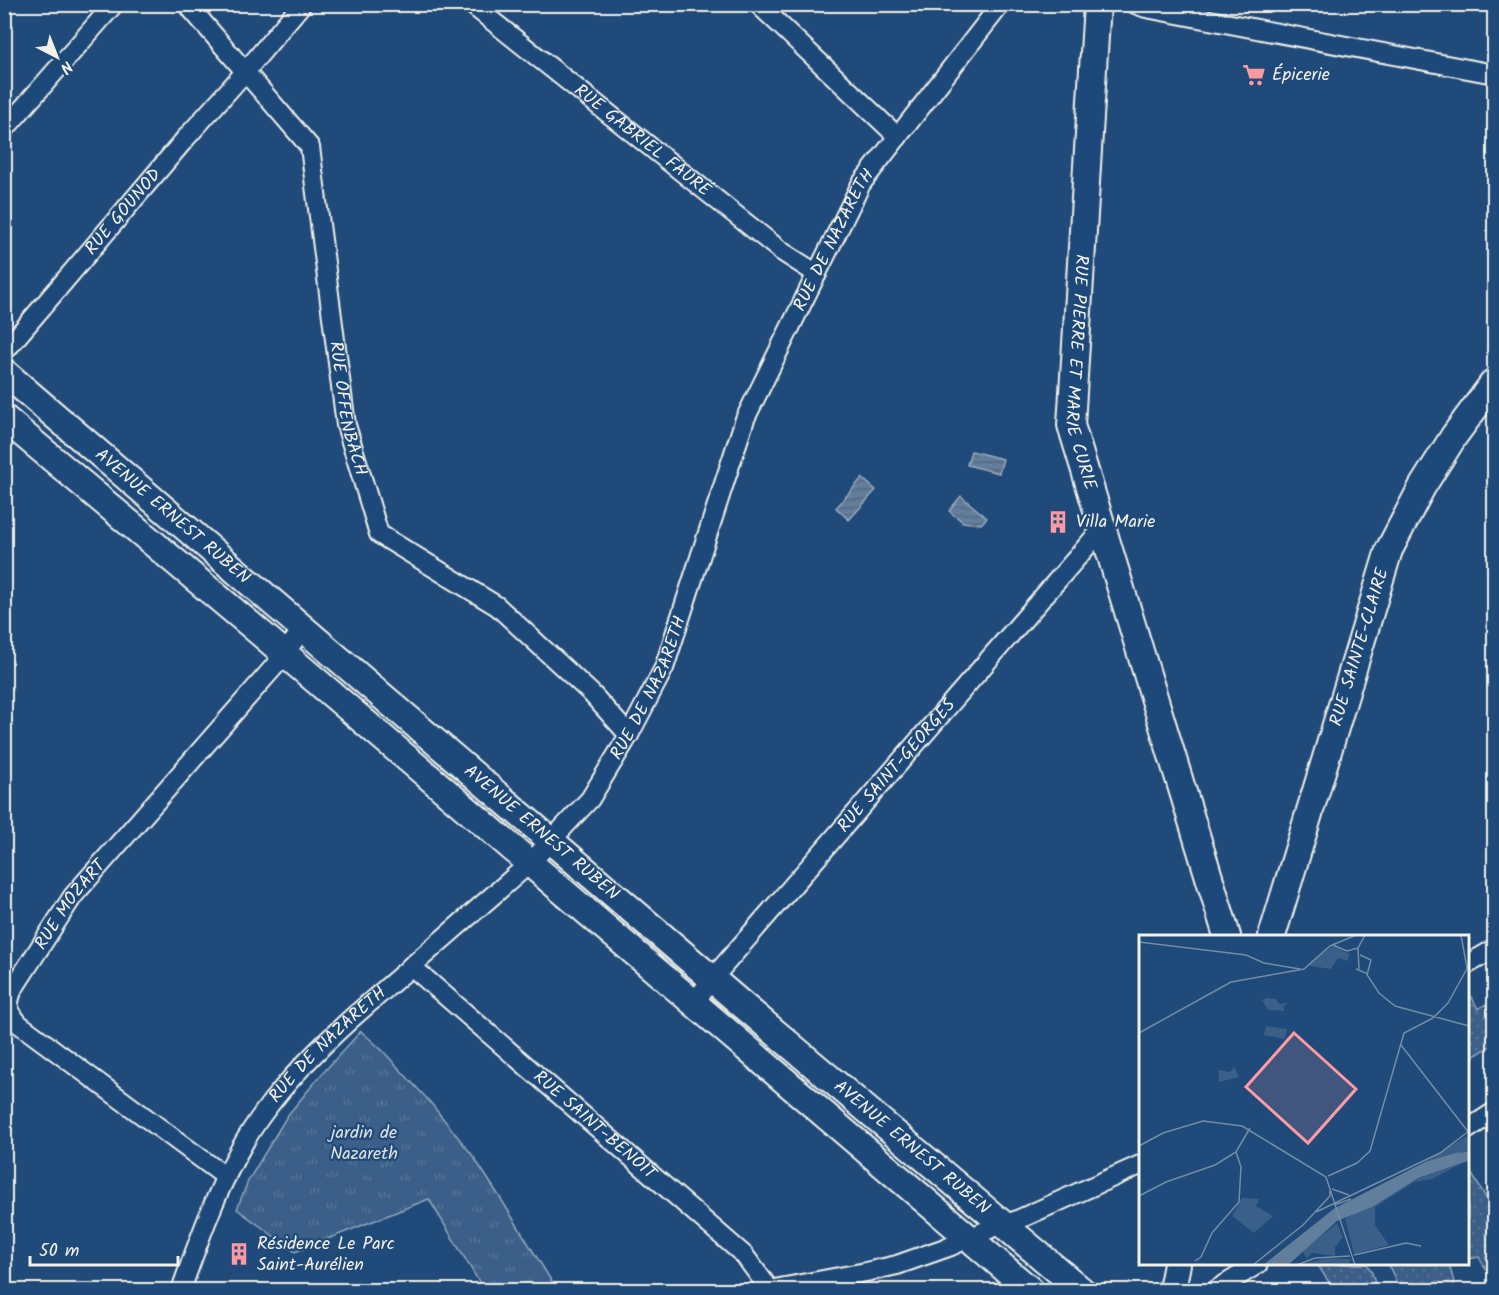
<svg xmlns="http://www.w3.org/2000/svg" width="1499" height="1295" viewBox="0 0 1499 1295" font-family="Kalam,sans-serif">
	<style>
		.grass { fill: url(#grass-tufts); stroke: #97a8b8; stroke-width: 1.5 }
		.garden { fill: url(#garden-dots); stroke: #97a8b8; stroke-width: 1.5 }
		.water { fill: url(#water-rules); stroke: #9cacbb; stroke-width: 1.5 }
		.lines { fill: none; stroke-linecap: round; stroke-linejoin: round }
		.street-casing { stroke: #f4f1e8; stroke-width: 22 }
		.secondary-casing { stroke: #f4f1e8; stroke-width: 30 }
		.street { stroke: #1f4a7a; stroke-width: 18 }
		.secondary { stroke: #1f4a7a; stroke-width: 26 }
		.labels { text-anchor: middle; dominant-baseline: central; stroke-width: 4.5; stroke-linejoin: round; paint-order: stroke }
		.poi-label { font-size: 18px; fill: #f4f1e8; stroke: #1f4a7a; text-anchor: start }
		.street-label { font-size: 18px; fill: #f4f1e8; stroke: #1f4a7a }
		.park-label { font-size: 18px; fill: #e1e2de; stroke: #1f4a7a }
		.inset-road { fill: none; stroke: #748da6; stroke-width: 1.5 }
		.view { fill: #ff9aa2; fill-opacity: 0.15; stroke: #ff9aa2; stroke-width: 3 }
		.inset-edge { fill: none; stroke: #f4f1e8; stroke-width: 3 }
	</style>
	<defs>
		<pattern id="grass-tufts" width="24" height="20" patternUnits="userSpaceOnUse" patternTransform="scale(1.5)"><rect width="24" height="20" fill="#3a5f88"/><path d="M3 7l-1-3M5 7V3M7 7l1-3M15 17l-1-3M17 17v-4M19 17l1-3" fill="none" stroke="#577699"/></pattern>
		<pattern id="garden-dots" width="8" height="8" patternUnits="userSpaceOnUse" patternTransform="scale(1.5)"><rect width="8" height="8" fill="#3a5f88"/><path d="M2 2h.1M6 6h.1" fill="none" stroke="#577699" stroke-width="1.8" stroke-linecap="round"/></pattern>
		<pattern id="water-rules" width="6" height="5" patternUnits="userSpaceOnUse" patternTransform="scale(1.5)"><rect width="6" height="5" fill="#627e9d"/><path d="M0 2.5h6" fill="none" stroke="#58687a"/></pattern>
	</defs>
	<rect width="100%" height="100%" fill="#1f4a7a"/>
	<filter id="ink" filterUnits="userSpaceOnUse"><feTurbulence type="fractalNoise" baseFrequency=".0167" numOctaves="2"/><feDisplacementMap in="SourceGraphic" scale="12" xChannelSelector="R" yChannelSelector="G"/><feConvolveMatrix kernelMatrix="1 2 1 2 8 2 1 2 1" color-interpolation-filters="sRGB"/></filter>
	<g filter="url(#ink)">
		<!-- grass -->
		<path class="grass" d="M361 1031 382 1050 430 1102 473 1156 501 1199 557 1290H484L429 1199 295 1252 237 1209 248 1181 287 1116 320 1076Z"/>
		<!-- garden -->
		<path class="garden" d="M1468 990 1478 1009 1486 1004 1491 1013H1493L1494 1015V1044L1468 1060Z
			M1468 1168 1487 1199 1494 1195V1275L1489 1271H1487L1479 1257 1468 1259V1185L1469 1184 1468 1180Z
			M1317 1264H1367L1372 1273 1377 1290H1334Z
			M1388 1264H1449L1456 1290H1397L1396 1281Z"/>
		<!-- water -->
		<path class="water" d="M971 451 1003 459 999 473 967 465Z
			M862 478 876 490 849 520 836 508Z
			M961 496 987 518 981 524 963 522 949 511Z"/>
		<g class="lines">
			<!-- street casing -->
			<g class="street-casing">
				<g id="street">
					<path id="s1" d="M187 4 310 147 346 425 379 534 497 606 591 693 629 735"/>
					<path id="s2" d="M471 4 781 251 817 274"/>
					<path d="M758 4 898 137"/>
					<path d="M1135 4 1146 8 1494 74"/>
					<path d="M4 130 114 4"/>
					<path id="s3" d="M4 352 186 138 245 72 302 4"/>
					<path d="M1468 964 1494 949"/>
					<path id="s4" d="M411 966 744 1255 770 1290"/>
					<path id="s5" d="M694 1003 712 979 1094 538 1104 535"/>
					<path d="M1468 1129 1494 1112"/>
					<path id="s6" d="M226 1177 19 1024C8 1011 6 1006 13 989L73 896 273 668 303 629"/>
					<path id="s7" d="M181 1290C202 1231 226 1163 264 1112 289 1078 320 1047 352 1018L530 863 590 799 629 735 664 668 745 419 861 184 1001 4"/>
					<path d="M769 1290 866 1272 897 1265 951 1246 1001 1224 1015 1221 1140 1165"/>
					<path d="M1216 1290 1258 1264"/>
				</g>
			</g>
			<!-- secondary casing -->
			<g class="secondary-casing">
				<g id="secondary">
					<path id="s8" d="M1097 4 1071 425 1227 936"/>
					<path id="s9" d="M4 372 739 1002 1081 1290"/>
					<path d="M4 418 258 631 1030 1290"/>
					<path id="s10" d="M1272 936 1389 550 1422 487 1454 436 1494 382"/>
					<path d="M1172 1290 1177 1264"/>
				</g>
			</g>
			<!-- street -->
			<use href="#street" class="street"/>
			<!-- secondary -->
			<use href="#secondary" class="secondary"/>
		</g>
	</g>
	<!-- icons -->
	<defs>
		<g id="supermarket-bare" transform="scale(1.8)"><path d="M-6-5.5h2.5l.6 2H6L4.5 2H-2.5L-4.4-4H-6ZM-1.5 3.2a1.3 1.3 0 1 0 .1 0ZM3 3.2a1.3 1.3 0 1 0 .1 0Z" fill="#ff9aa2" stroke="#1f4a7a" stroke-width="2.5" paint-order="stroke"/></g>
		<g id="building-bare" transform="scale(1.8)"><path d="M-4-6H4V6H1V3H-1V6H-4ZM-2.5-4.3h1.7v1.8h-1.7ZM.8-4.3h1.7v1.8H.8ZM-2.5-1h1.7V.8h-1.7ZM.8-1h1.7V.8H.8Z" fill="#ff9aa2" stroke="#1f4a7a" stroke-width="2.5" paint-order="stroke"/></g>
	</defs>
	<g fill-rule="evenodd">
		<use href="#supermarket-bare" x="1254" y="75"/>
		<use href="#building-bare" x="1058" y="522"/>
		<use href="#building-bare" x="239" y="1254"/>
	</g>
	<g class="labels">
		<!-- poi labels -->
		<g class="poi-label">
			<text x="1272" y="75">Épicerie</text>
			<text x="1076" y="522">Villa Marie</text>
			<text x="257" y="1244">Résidence Le Parc<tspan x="257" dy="21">Saint-Aurélien</tspan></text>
		</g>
		<!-- street labels -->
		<g class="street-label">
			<text stroke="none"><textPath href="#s2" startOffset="219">RUE GABRIEL FAURÉ</textPath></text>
			<text stroke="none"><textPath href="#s3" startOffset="184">RUE GOUNOD</textPath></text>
			<text stroke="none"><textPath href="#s7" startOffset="1262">RUE DE NAZARETH</textPath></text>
			<text stroke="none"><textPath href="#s8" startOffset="370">RUE PIERRE ET MARIE CURIE</textPath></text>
			<text stroke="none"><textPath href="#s1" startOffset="453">RUE OFFENBACH</textPath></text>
			<text stroke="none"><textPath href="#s9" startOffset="222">AVENUE ERNEST RUBEN</textPath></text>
			<text stroke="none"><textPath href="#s10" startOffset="302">RUE SAINTE-CLAIRE</textPath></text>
			<text stroke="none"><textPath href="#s7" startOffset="776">RUE DE NAZARETH</textPath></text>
			<text stroke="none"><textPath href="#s5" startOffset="312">RUE SAINT-GEORGES</textPath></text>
			<text stroke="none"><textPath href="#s9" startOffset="708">AVENUE ERNEST RUBEN</textPath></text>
			<text stroke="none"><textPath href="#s6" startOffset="398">RUE MOZART</textPath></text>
			<text stroke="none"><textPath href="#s7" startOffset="290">RUE DE NAZARETH</textPath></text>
			<text stroke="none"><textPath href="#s4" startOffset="243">RUE SAINT-BENOIT</textPath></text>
			<text stroke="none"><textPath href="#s9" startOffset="1194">AVENUE ERNEST RUBEN</textPath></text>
		</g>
		<!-- park labels -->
		<g class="park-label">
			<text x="364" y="1133">jardin de<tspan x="364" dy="21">Nazareth</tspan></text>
		</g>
	</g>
	<!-- overview -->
	<g transform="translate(1139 935)">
		<rect width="330" height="330" fill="#1f4a7a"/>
		<path d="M194 11 211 19 208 26 199 23 192 34 171 31V27ZM127 91 148 94 146 104 125 100ZM95 132 100 142 80 147 79 135 91 137ZM326 202H330V216L286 227ZM321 229 293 244 275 247 236 272V290L250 310 215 319 206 284 279 243ZM103 263 120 264 117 271 134 281 115 298 93 281Z" fill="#3a5f88"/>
		<path d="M224 277 225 291 234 298 224 305 214 287 206 286ZM198 288 204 302 196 312V321L173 318 168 323 163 316ZM188 323 212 324 209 330H160Z" fill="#3a5f88"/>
		<path d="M128 63 137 64 140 69 149 68 144 72 146 76 129 75 123 65Z" fill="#3a5f88"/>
		<path d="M324 216 319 219 330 216 329 226 279 243 233 272 198 286 149 330H124L196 273 286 227Z" fill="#627e9d"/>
		<path class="inset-road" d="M322 0 328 33M0 7 107 20 125 28 161 34M194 10 208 16 219 13M221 20 232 25 228 40M217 34 227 38 240 58 256 71 330 91M220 34 219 13 226 0M294 83 309 68 330 30M0 98 92 47 165 34 191 11 217 0M262 110 330 198M0 211 24 198 64 186 103 191 187 242 216 330M76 230 97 217 111 193M189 241 218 228 231 216 265 98 294 83M193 254 210 260M0 261 27 247 76 230M195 270 212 264M177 277 301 218 330 196M215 320 267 308 282 311M56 326 62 322 73 298 100 267 102 232 97 217M114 330 164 290 191 261V255M158 330 176 323 211 321"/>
		<path class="view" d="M155 98 217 154 169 208 107 152Z"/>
		<rect width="330" height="330" class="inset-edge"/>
	</g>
	<!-- margin -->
	<rect width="1499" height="1295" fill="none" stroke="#1f4a7a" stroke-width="24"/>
	<rect x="12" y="12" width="1475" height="1271" fill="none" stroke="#f4f1e8" stroke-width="2" filter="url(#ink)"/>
	<!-- north arrow -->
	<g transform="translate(57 57) rotate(138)" stroke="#1f4a7a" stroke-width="4.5" paint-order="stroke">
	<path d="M0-4.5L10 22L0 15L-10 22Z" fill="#f4f1e8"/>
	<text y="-9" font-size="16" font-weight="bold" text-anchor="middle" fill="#f4f1e8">N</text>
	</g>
	<!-- scale -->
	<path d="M30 1256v9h148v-9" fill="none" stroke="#f4f1e8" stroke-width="3"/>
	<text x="39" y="1256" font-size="18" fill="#f4f1e8" stroke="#1f4a7a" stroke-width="4.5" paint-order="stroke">50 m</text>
</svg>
